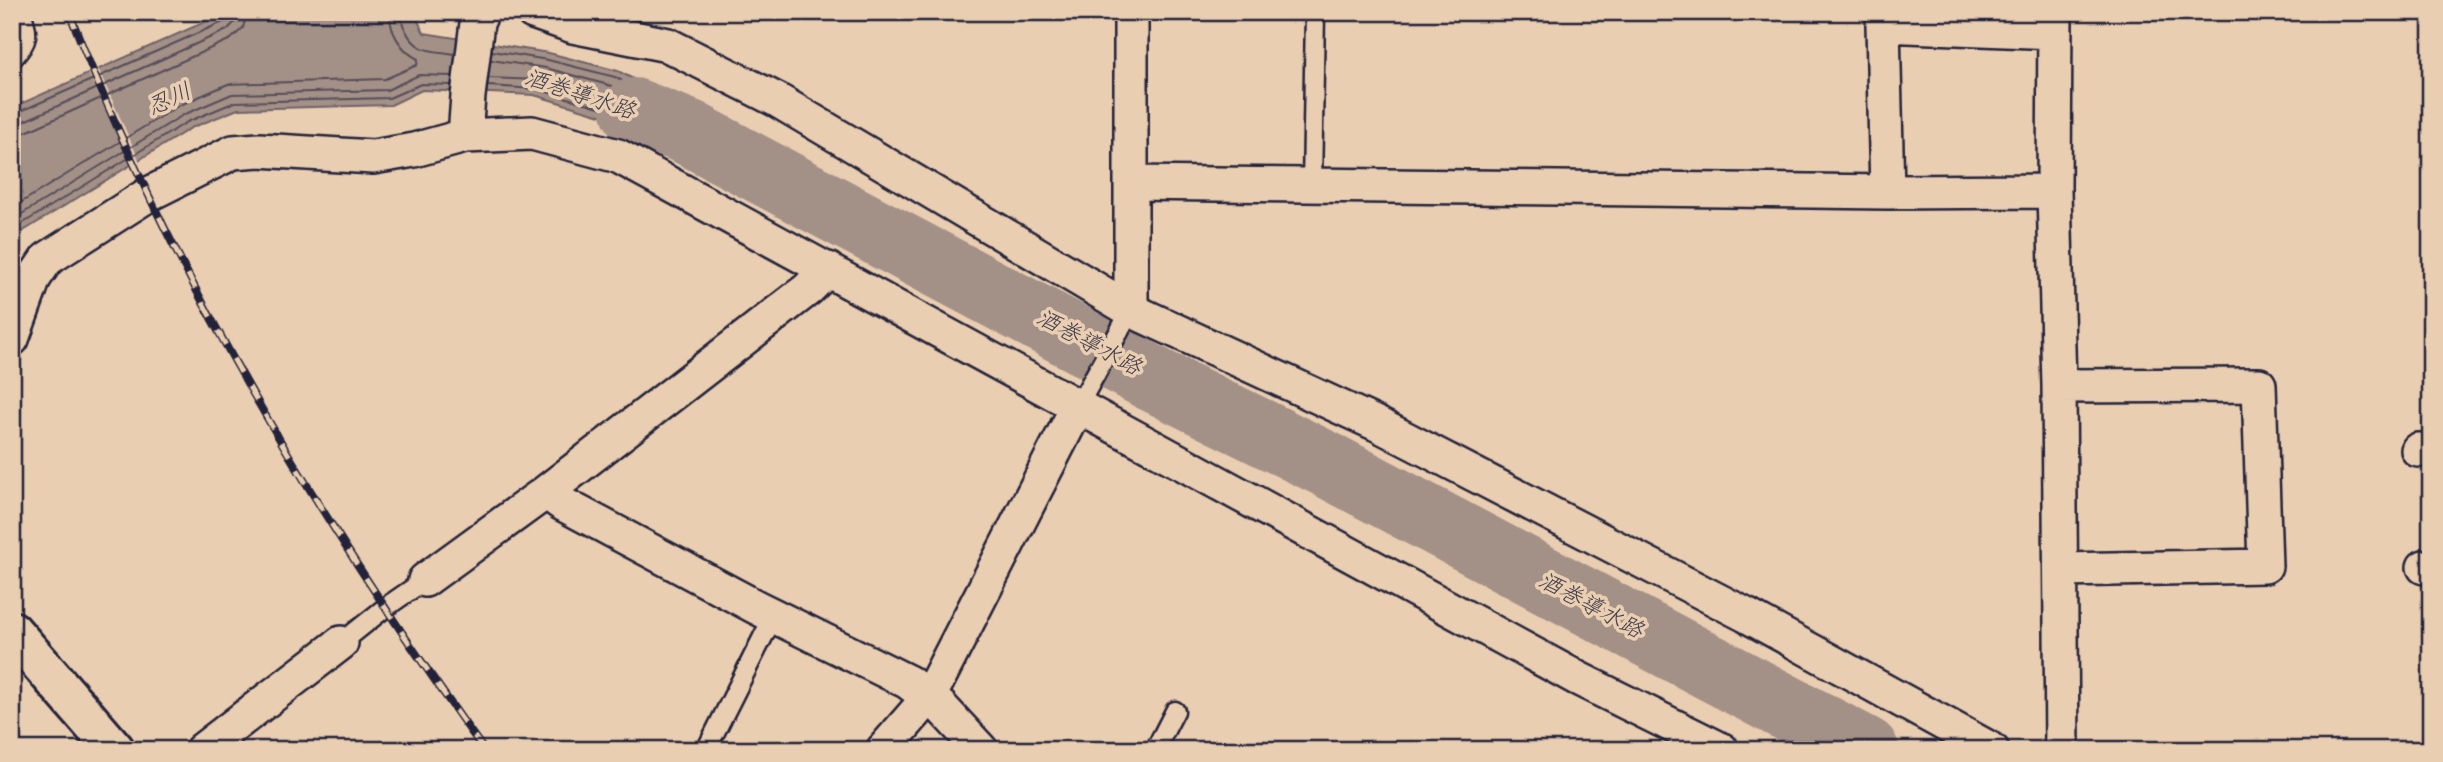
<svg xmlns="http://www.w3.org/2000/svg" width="2443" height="762" viewBox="0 0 2443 762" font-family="Pangolin,'Klee One',sans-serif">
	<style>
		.water { fill: #a39087; stroke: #6f6469; stroke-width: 2 }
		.pier { fill: #eaceb1 }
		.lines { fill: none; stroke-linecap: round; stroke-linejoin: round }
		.shore { stroke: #564e59; stroke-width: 2 }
		.river { stroke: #a39087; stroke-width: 66 }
		.service-casing { stroke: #22223b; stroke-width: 23 }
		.minor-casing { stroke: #22223b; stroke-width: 38 }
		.tertiary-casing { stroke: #22223b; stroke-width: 44 }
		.service { stroke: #eaceb1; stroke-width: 18 }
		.minor { stroke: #eaceb1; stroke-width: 33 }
		.tertiary { stroke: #eaceb1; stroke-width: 38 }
		.rail-casing { stroke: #22223b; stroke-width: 8 }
		.rail { stroke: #eaceb1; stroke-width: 5; stroke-dasharray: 16; stroke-linecap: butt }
		.labels { text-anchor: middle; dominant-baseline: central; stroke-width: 7; stroke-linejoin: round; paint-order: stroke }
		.water-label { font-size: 23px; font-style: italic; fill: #423e4e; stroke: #eaceb1 }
	</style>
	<rect width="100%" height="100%" fill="#eaceb1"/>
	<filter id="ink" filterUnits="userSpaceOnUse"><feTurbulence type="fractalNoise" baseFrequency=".0143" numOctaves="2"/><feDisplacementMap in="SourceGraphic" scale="14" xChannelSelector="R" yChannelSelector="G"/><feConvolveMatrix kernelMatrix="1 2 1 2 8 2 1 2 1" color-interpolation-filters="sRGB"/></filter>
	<g filter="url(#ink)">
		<!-- water -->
		<path class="water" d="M227 12H417L415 15 424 33 549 53 618 71 687 107 684 118 686 122 717 147 680 136H672L667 144 604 116 534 95 422 90 391 105 238 109 191 128 12 238V111L18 105Z"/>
		<!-- pier -->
		<path class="pier" d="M97 66 140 162 131 167 87 70Z"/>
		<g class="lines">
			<!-- shore -->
			<path class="shore" d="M400 12C400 19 402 23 405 29 416 53 431 50 455 54
				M489 78 539 80 609 101 660 124 668 120 666 114 612 86 546 68 491 60
				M488 86 536 89 606 109 662 134 679 126 676 110 615 77 548 60 492 51
				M12 115 223 22 227 18V12
				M12 124 22 122 227 30 234 23 236 12
				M12 134 26 132 231 39 243 28 247 12
				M12 208 178 106 228 84 385 79 417 65 418 59C401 51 389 31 390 12
				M12 220 183 115 232 94 387 90 419 75 452 76
				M12 230 187 122 235 102 389 98 421 84 451 85"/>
			<!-- river -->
			<path class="river" d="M634 111 688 132 1155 380 1328 465 1866 750"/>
			<!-- service casing -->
			<g class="service-casing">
				<path id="service" d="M12 59C29 41 29 35 21 12
					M1312 185 1315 13
					M1078 406 1131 310
					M341 643 386 607 425 580
					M706 750 774 615
					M1155 750 1175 711"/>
			</g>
			<!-- minor casing -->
			<g class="minor-casing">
				<path id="minor" d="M533 12 573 26 668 45 777 100 1131 310 1377 424 1746 615 1992 750
					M1131 12V310
					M2055 12 2054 191 2059 386 2062 750
					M465 136 468 96 477 23 482 12
					M1131 183 1887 192 2054 191
					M1887 192 1883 25 2054 32
					M12 339 34 278 47 259 149 194 233 152 259 150 373 157 414 150 465 136 532 133 618 156 1577 678 1722 750
					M2059 386 2259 385 2265 566 2061 570
					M2418 450H2431
					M546 492 561 503 756 607 908 682 941 707 981 750
					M2424 567H2431
					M425 580 546 492 808 289 828 269
					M202 750 341 643
					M883 750 929 697 1078 406"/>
			</g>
			<!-- tertiary casing -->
			<g class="tertiary-casing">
				<path id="tertiary" d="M12 631 115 750"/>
			</g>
			<!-- service -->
			<use href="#service" class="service"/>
			<!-- minor -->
			<use href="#minor" class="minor"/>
			<!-- tertiary -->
			<use href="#tertiary" class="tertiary"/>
			<!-- rail casing -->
			<g class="rail-casing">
				<path id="rail" d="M69 12C172 276 319 521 484 750"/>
			</g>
			<!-- rail -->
			<use href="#rail" class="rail"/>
		</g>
	</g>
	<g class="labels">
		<!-- water labels -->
		<g class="water-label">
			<text transform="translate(580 94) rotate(18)">酒巻導水路</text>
			<text transform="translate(169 99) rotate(-25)">忍川</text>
			<text transform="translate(1089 342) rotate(28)">酒巻導水路</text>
			<text transform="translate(1591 605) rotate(28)">酒巻導水路</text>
		</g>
	</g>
	<!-- margin -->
	<rect width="2443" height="762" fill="none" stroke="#eaceb1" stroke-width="42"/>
	<rect x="21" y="21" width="2401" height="720" fill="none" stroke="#22223b" stroke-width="2.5" filter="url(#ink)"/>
</svg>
